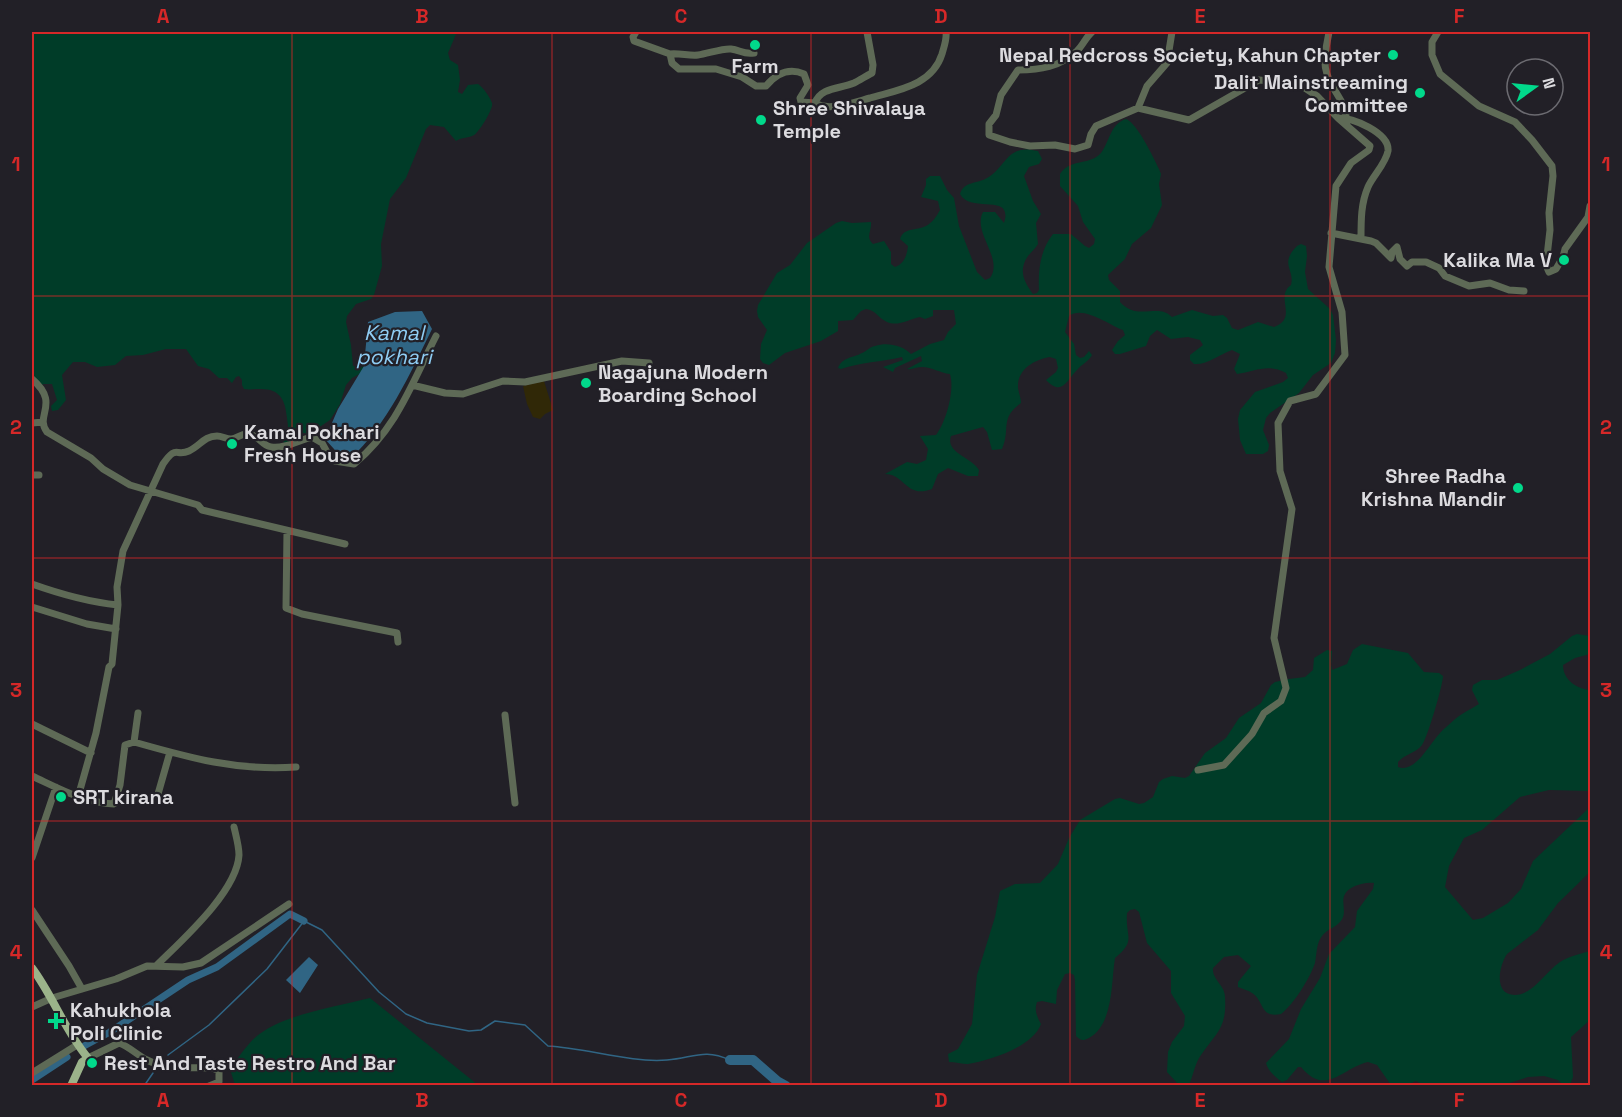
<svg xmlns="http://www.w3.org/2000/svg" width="1622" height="1117" viewBox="0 0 1622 1117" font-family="'Space Grotesk',sans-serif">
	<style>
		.green { fill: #003c28 }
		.sand { fill: #302807 }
		.water { fill: #306584 }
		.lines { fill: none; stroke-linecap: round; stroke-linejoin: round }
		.stream { stroke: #306584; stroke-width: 1.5 }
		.canal { stroke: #306584; stroke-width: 7 }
		.river { stroke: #306584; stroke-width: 10 }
		.minor { stroke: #5e6a56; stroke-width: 7 }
		.major { stroke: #9bb38a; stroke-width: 8 }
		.grid { fill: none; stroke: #d62828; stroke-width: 1.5; stroke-opacity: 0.55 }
		.poi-dot { fill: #01d98b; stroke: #222027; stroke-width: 2 }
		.labels { text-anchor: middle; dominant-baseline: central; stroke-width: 4.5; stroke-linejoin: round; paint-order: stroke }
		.poi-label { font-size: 20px; font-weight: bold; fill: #dcdbdf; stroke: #222027; text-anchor: start }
		.water-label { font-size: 21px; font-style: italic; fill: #8fcdf4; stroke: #222027 }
		.neatline { fill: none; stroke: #d62828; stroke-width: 2 }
		.grid-label { font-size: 20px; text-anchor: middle; font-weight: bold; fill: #d62828 }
	</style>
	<rect width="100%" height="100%" fill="#222027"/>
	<!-- green -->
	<path class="green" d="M32 32H457L448 53 450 60 458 65 460 80 458 92 462 94 468 85 478 84C483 87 490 97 492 103 494 108 479 132 474 135 469 138 462 137 456 141L444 127 430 125 426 129 406 178 390 199 381 244 382 266 374 295 371 299 356 304 347 316 346 322 351 345 353 366 365 367 363 372 352 378 346 385 340 404 330 420 309 434 299 432 294 441 284 443 283 440C290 434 288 427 287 418 285 399 280 388 258 389 253 389 250 390 244 389L242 385V380L239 376 236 377 232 383 227 378H219L209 369 198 366 186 349H166L143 355 126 356 115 365 97 367 85 362H73L62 375 66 400 58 410 52 411 51 406 57 400 52 384H43L40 387 32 378Z
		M1126 119C1138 124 1153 157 1159 169L1161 174 1159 184 1162 205 1151 228 1132 244 1125 259 1108 275 1109 280 1120 291V302C1138 322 1158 302 1172 317L1192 310 1213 316 1223 315 1227 318 1232 328 1238 330 1258 322 1274 327C1299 318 1274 297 1291 285 1295 269 1279 264 1297 246L1301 244 1306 246 1307 256 1305 272 1308 289 1330 309 1333 315 1336 340 1335 353 1331 363 1313 375 1299 393 1270 413 1266 418 1263 430 1269 445 1268 451 1263 454H1246L1240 440 1238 419 1240 410 1255 392 1283 382 1288 378 1286 373C1269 363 1255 371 1237 374L1234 369 1240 354 1232 350C1218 355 1208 365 1194 364L1190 360V355L1203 345 1200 340 1188 337 1171 339 1157 330 1150 336 1146 346 1120 354H1115L1112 350 1118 341 1125 335 1123 330C1109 325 1083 305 1069 316L1065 332 1074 344 1076 355 1080 358 1084 357 1089 351 1092 355C1088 362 1082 364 1077 370 1067 380 1062 397 1046 380L1056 372 1058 368 1056 359 1050 357C1034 360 1017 369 1018 388 1019 394 1021 398 1021 403 999 419 1011 429 1002 449L992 450 987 432 983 427 951 436C945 453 972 457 979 470L978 476H968L948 468 938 474 932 489C906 499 905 474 885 474L907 462 917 464 926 460 928 449 920 436 936 435C946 422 955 390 950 374 940 373 932 367 922 367 916 367 913 370 907 369L922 361 921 356 895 368 893 372 883 367 903 360 902 357C881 362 861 362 841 369L838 368C842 357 853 358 862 353 867 351 869 347 875 346 887 342 902 345 911 354L930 344 944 340 948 332 956 324 954 310H933V316L925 319 920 317C909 319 898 327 887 322 878 318 876 310 866 309L861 311 853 320 838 321V331L821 341 785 353 769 365 763 363 760 359 761 344 767 330 758 317 757 311 758 305 777 273 790 265 807 243 836 223 842 221 852 223 871 222C872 231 865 237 873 244L884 241 891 252V264L895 267C904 264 907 255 908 246L900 239C904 227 916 231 926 226 933 222 936 217 940 210L938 201 921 197 926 185V179L930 176H940L947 190 954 198 959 226 977 272 985 280 990 278C1004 258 972 233 983 212H995L1004 223C1014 192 970 214 960 194 964 181 977 184 987 178 1007 167 1006 143 1038 151L1042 159 1039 164 1029 167 1024 176 1033 201 1041 214 1036 223 1038 244C1035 249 1031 252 1028 256 1018 270 1024 282 1033 294L1037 293 1039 290C1038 271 1040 250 1053 234H1071L1085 246 1089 248 1094 244 1095 239 1083 222 1078 206 1060 186V174C1070 158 1089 166 1101 153 1110 141 1110 124 1126 119Z
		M1577 634 1590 636V654L1575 658 1563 665C1563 680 1577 689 1590 690V791L1549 790 1520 797 1482 830 1464 838 1449 866 1445 887 1473 920 1483 918 1508 903 1521 889 1533 861 1590 807V872L1558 903 1538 930 1507 954C1499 966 1493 995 1515 995 1533 995 1546 971 1560 962 1569 956 1580 954 1590 951V1020L1571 1037 1573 1077 1570 1085H1563L1558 1080 1544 1076 1528 1077 1503 1085H1420V1083L1416 1081 1407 1085H1391L1377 1065 1368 1062C1342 1068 1326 1097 1301 1067H1298L1287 1080 1282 1082C1275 1077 1268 1071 1266 1063L1289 1039 1301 1009 1320 978 1329 954 1355 927 1357 911 1373 889 1374 883C1367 882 1361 884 1355 886 1333 896 1351 910 1340 922 1335 928 1327 929 1322 936 1316 944 1317 953 1315 963 1310 978 1294 1004 1281 1014 1260 1019 1264 1000 1252 993 1248 990 1242 989 1238 987V982L1251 966 1238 955 1224 957 1213 968C1212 980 1225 985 1225 997 1227 1028 1217 1032 1201 1055 1195 1063 1193 1076 1189 1085H1179L1167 1072 1168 1052 1172 1042 1184 1026 1185 1016 1171 993V971L1147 943 1139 912 1135 909 1130 910 1127 913C1125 937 1137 940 1115 958 1111 982 1114 1024 1089 1038 1083 1041 1081 1041 1076 1036L1075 980 1074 975 1070 973 1065 974 1057 990 1056 1004 1042 1001 1037 1002C1034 1010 1037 1017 1041 1024 1033 1047 990 1060 968 1064 962 1064 955 1062 949 1062L948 1054 958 1049 972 1024 977 975 995 917 1000 891 1015 884 1040 883 1058 864 1069 838 1080 820 1115 799 1120 798 1139 804 1144 803 1153 797 1159 782 1163 779 1172 776 1185 778 1189 776 1205 753 1226 738 1239 718 1261 703 1271 685 1275 682 1289 679 1305 677 1313 670 1314 658 1327 650 1332 651 1331 665 1332 670 1347 664 1353 650 1362 644 1408 653 1424 672 1439 673 1443 676C1443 685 1427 739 1422 745 1416 753 1405 754 1398 762V767C1415 774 1430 743 1440 733 1444 728 1450 724 1454 720 1462 713 1471 709 1479 704L1472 690 1473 685 1482 680H1497L1520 670 1550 654 1572 636Z
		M370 998 478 1085H235L230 1069C240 1056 249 1040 264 1031 289 1014 339 1006 370 998Z"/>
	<!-- sand -->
	<path class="sand" d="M544 381 553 410 545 414 540 419 533 417 527 404 523 386Z"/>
	<!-- water -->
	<path class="water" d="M422 311 432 329C410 374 387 425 350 459H343L325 439 338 409 364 366 368 322 395 312Z
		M309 957 318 965 300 993 286 980Z"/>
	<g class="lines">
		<!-- stream -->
		<path class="stream" d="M168 1055 209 1025 267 969 304 921 322 930 379 992 406 1014 427 1023 469 1031 481 1030 495 1021 525 1025 548 1046C587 1048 629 1063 667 1060 693 1058 704 1048 730 1060
			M144 1086 153 1073"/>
		<!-- canal -->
		<path class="canal" d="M84 1046 110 1032 188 980 217 967 290 914 304 921
			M32 1080 67 1057"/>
		<!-- river -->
		<path class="river" d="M730 1060H753L777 1081 786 1086"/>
		<!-- minor -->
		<path class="minor" d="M636 32 633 37 634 41 670 54 672 63 679 69H716L742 77 756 86H766C776 74 788 67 804 74L808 85 800 98 801 102 815 103
			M867 32 873 65 872 73C866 76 860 80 854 83 840 89 821 87 815 103 828 112 855 102 870 98 897 90 932 86 942 54 944 47 947 39 946 32
			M1092 32C1086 37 1083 45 1077 51 1060 67 1040 70 1018 70L1001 95 996 115 989 124V135L1010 142 1030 146 1055 145 1075 149 1088 145 1091 134 1096 126 1138 108
			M1172 32 1167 63 1147 86 1138 108 1189 120 1259 80 1299 84 1317 96 1338 118C1352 117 1390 133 1388 151 1386 163 1373 176 1368 187 1361 203 1361 220 1361 238
			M1329 32C1327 45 1322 60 1327 74 1331 89 1346 102 1346 117
			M1438 32 1432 42V55L1440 74 1479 106 1515 122 1532 140 1552 166 1553 176 1549 213 1550 230 1546 265 1549 272 1556 269 1563 257 1565 249 1588 217 1590 206
			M670 54C680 53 689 56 698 55 707 54 723 48 731 49 740 50 744 55 754 53
			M1331 233 1371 241 1376 243 1391 258 1392 252 1397 247 1400 259 1407 266 1412 262H1426L1439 268 1445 276 1469 286 1490 283 1509 290 1524 291
			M32 379C61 404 34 415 47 432L91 458 103 469 130 485 198 505 202 510 345 544
			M412 385 445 393 463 394 503 381 525 382 622 361 649 363
			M32 423 43 422
			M32 475H39
			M287 531 286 608 302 614 397 633 398 642
			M32 584C60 594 88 602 118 605
			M32 607 87 624 116 629
			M505 715 515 803
			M32 724 91 753
			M134 742 138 713
			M1198 770 1224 765 1252 734 1264 713 1281 701 1286 688 1274 638 1292 509 1280 471 1278 423 1290 401 1316 394 1345 355 1342 312 1329 267 1336 186 1351 163 1369 150 1370 146 1338 118
			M32 776C58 788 84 803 114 804L120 785 125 745 134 742C190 758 237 771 296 767
			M158 794 170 752
			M78 797 96 733 109 667 112 664 118 605 117 587 123 551 163 464C177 444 175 457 189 451 200 446 204 436 217 436 222 436 226 439 231 439 237 439 241 433 248 434 258 434 262 446 271 447 285 449 299 440 312 437L322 443 328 454 335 461 354 464C397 428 411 385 436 336
			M32 858 56 787
			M32 910 69 966 82 989
			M156 966C181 941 237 892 239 855 239 846 236 836 234 827
			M32 1007 52 998 116 979 147 966 183 967 201 963 289 904
			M88 1058 119 1043C130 1047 137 1055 147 1060 166 1070 192 1067 213 1068L219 1071V1082L209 1086
			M32 1073 77 1045"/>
		<!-- major -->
		<path class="major" d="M32 968C53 996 65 1031 88 1058L82 1062 71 1086"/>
	</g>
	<!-- grid -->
	<path class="grid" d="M292 32V1086M552 32V1086M811 32V1086M1070 32V1086M1330 32V1086M32 296H1590M32 558H1590M32 821H1590"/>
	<!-- markers -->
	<g class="poi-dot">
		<circle cx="755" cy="45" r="6"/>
		<circle cx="1393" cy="55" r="6"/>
		<circle cx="1420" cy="93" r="6"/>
		<circle cx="761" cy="120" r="6"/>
		<circle cx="1564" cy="260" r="6"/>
		<circle cx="586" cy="383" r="6"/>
		<circle cx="232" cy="444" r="6"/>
		<circle cx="1518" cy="488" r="6"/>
		<circle cx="61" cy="797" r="6"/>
		<path d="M53 1012h6v6h6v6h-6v6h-6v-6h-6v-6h6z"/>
		<circle cx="92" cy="1063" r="6"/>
	</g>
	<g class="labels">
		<!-- poi labels -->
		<g class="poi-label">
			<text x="1381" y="55" text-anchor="end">Nepal Redcross Society, Kahun Chapter</text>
			<text x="755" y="66" text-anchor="middle">Farm</text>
			<text x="1408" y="82" text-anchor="end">Dalit Mainstreaming<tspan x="1408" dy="23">Committee</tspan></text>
			<text x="773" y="108">Shree Shivalaya<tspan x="773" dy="23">Temple</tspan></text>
			<text x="1552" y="260" text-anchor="end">Kalika Ma V</text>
			<text x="598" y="372">Nagajuna Modern<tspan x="598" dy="23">Boarding School</tspan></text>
			<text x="244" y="432">Kamal Pokhari<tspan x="244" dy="23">Fresh House</tspan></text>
			<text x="1506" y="476" text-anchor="end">Shree Radha<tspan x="1506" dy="23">Krishna Mandir</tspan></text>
			<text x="73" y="797">SRT kirana</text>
			<text x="70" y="1010">Kahukhola<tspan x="70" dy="23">Poli Clinic</tspan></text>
			<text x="104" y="1063">Rest And Taste Restro And Bar</text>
		</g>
		<!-- water labels -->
		<g class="water-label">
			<text x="394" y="332">Kamal<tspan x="394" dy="24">pokhari</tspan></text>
		</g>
	</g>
	<!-- border -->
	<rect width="1622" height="1117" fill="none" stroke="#222027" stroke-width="66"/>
	<!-- north arrow -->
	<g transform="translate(1535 87) rotate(75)"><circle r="28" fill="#222027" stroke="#6c6b71" stroke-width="1.5"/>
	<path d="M0-4.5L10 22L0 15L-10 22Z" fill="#01d98b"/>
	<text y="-9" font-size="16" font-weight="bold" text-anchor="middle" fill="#dcdbdf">N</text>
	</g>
	<rect x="33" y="33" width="1556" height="1051" class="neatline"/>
	<g class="grid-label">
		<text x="163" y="23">A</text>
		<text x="422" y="23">B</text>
		<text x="681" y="23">C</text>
		<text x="941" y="23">D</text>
		<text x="1200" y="23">E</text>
		<text x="1459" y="23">F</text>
		<text x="16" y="171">1</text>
		<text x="1606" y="171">1</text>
		<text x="16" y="434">2</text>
		<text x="1606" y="434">2</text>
		<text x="16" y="697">3</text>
		<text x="1606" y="697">3</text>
		<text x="16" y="959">4</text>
		<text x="1606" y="959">4</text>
		<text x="163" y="1107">A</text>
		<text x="422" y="1107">B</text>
		<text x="681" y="1107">C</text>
		<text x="941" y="1107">D</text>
		<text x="1200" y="1107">E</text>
		<text x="1459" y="1107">F</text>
	</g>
</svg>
